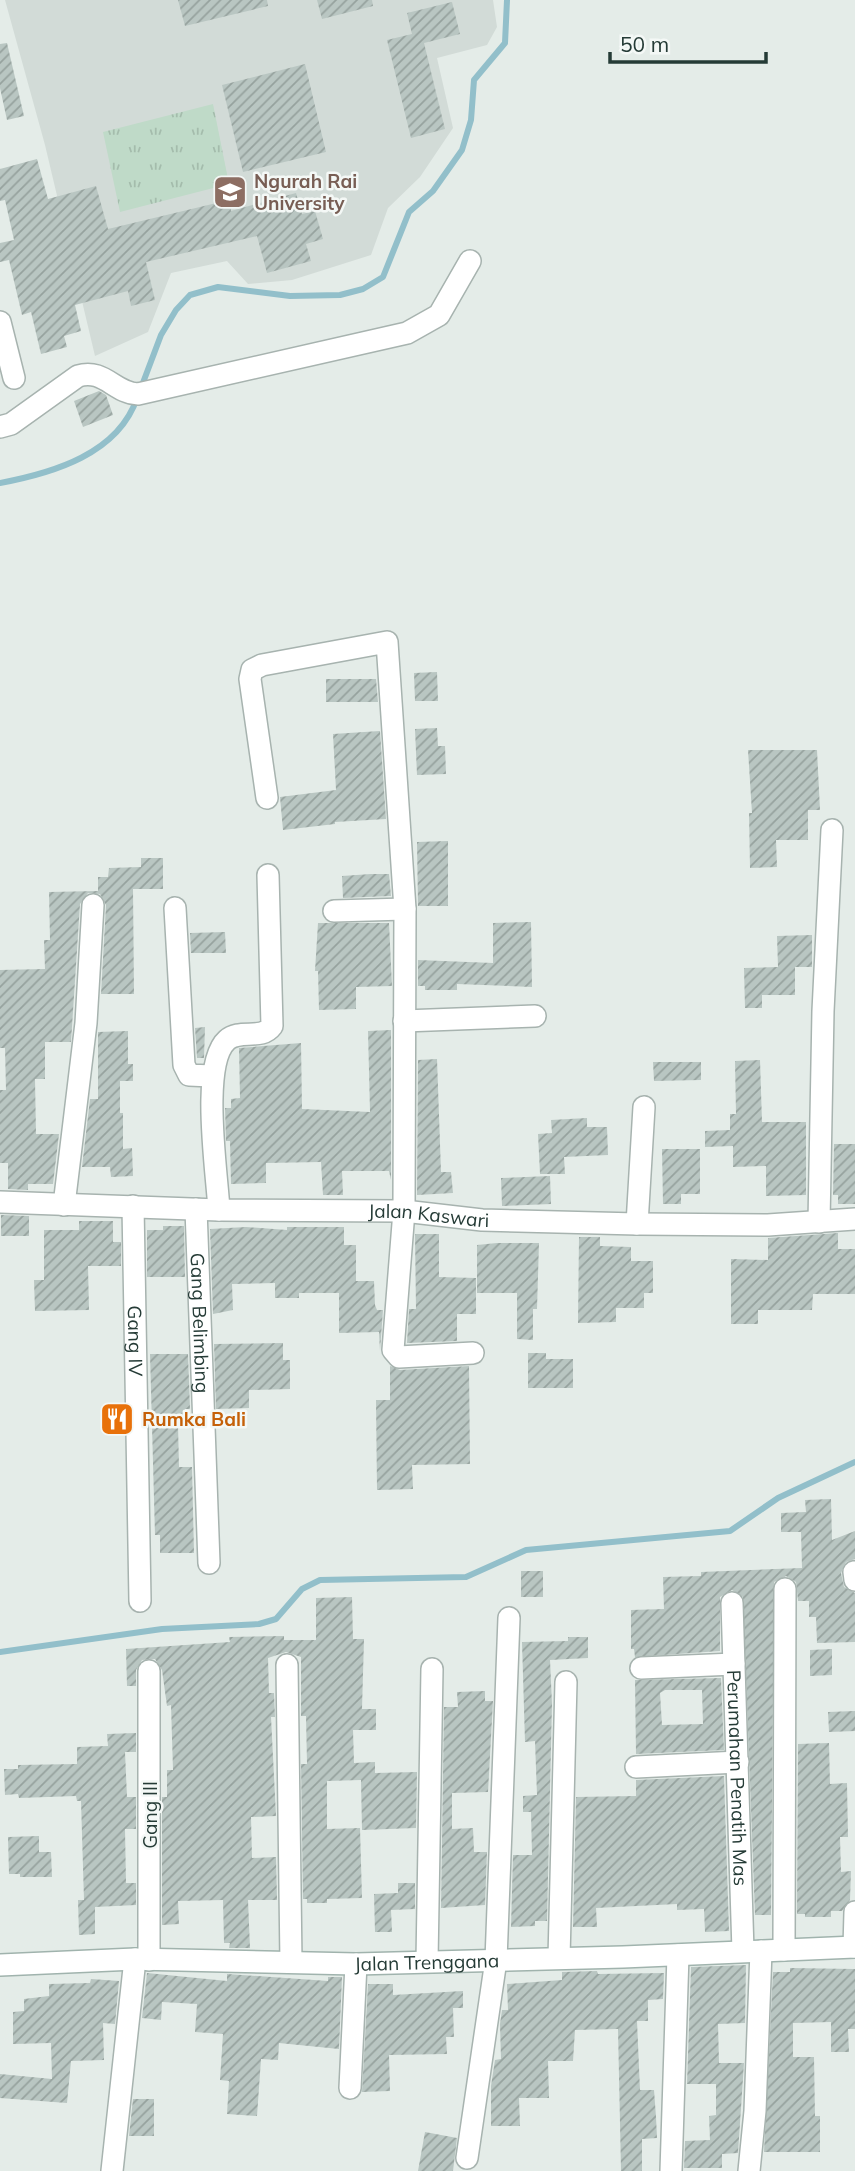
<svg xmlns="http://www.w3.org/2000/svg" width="855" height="2171" viewBox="0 0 855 2171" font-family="Mulish,sans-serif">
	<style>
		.built { fill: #d2dbd7 }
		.grass { fill: url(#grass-tufts) }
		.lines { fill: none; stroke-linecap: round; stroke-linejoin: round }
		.stream { stroke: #92bfca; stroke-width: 6 }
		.building { fill: url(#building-hatch); fill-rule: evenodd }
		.minor-casing { stroke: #a7b3af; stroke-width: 24 }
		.secondary-casing { stroke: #a0b3ad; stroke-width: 24 }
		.minor { stroke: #fff; stroke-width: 21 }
		.secondary { stroke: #fff; stroke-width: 21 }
		.labels { text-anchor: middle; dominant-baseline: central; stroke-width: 5; stroke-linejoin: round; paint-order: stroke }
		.education-label { font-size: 19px; font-weight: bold; fill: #785e54; stroke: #f4f8f6; text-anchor: start }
		.street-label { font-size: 19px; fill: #253b36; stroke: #f4f8f6 }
		.food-label { font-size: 19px; font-weight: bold; fill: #c56008; stroke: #f4f8f6; text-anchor: start }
	</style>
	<defs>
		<pattern id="grass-tufts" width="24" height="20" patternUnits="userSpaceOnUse" patternTransform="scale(1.75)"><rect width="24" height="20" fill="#bfdac8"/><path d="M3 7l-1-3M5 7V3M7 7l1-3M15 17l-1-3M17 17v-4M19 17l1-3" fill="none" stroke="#a4bcac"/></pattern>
		<pattern id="building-hatch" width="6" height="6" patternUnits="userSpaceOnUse" patternTransform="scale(1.75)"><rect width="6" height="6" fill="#b9c6c2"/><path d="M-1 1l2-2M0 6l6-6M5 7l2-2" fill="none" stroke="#96a29e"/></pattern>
	</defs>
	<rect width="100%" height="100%" fill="#e4ece8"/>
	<!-- built -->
	<path class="built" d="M5 0H493L497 27 487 45 437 58 453 128 420 177 388 208 371 255 292 280 248 284 227 261 171 273 148 332 95 356 45 145Z"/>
	<!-- grass -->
	<path class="grass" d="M213 104 229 184 120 212 103 132Z"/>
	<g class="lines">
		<!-- stream -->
		<path class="stream" d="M141 388 161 335 176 310 190 295 218 287 290 296 340 295 363 289 383 277 409 212 433 191 462 150 471 120 474 80 505 43 507 0
			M0 483C53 473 118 454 137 398
			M0 1652 162 1629 259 1624 276 1619 302 1589 320 1580 466 1577 526 1550 730 1531 778 1498 855 1462"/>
	</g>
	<!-- building -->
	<path class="building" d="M178 0H267L268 6 185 26Z
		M317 0H372L373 6 322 19Z
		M452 2 460 34 424 43 445 129 411 138 387 40 412 34 407 13Z
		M7 43 24 116 7 120 0 88V44Z
		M305 64 326 152 243 172 222 85Z
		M37 159 48 199 96 186 108 229 229 200 231 211 296 193 302 214 315 211 323 239 306 244 311 261 267 273 257 236 146 262 155 300 131 306 128 291 75 305 81 331 64 336 67 347 41 354 31 312 22 315 9 260 0 262V243L14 240 5 200 0 201V169Z
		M99 391 106 395 113 415 83 427 74 401Z
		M437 672 438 701H415L414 673Z
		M326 679H376L378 702H326Z
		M437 728 438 746H445L446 774 417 775 415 729Z
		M380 731 386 819 335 822V824L283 830 280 797 336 790 333 734Z
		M748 750H817L820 810H808V840H776L777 867 750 868 749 813H752Z
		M448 841V906H418L417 842Z
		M141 858H163V889H133L134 994H101L106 905 100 894 88 893 80 904 71 1042H45V1079H35L36 1134H59L53 1184H28V1190L8 1189V1163H0V1090H6L5 1048H0V970L45 969 44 940H50L49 892 98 891V877H108L109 868 141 867Z
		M371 874H389L391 896 343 898 342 876Z
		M531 922 532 987 457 984V990H425V986H418V960L493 963V923Z
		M318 923H389L392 986 356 987V1009L319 1010 318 971H315Z
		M225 932 226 953H191L190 933Z
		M812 935V967H795V995H762V1008H745L744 968 778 967 777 936Z
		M205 1027 204 1058H197L195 1028Z
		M391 1030V1180L389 1171H342L343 1195H323L321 1162 266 1163V1183L231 1184 230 1141H226L225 1108H231V1099L240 1098 239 1048 301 1043 302 1109 370 1112 368 1031Z
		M128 1031V1064H133V1081H120V1113H123V1149L132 1148 133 1176 111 1177 110 1167H82L90 1099H98V1032Z
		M437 1059 441 1172H451L453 1193 417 1195 418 1060Z
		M760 1060 762 1122H806V1195L766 1196V1166L733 1167V1146L705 1147V1131L730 1130V1114H736L735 1061Z
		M653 1062H701V1080L654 1081Z
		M587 1118V1127H607L608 1155 564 1157 565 1174H540L538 1134 552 1133 551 1120Z
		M834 1144H855V1204H838V1195H833Z
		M662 1149H700V1194H681V1204H663Z
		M550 1176 551 1204 502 1206 501 1178Z
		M1 1215 29 1216V1236H1Z
		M79 1221H113V1242H121V1266H88L89 1310 35 1311 34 1280H44V1230H79Z
		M163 1226H184L185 1277H147V1230H163Z
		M246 1227 287 1230V1227H344V1245H356V1281H374L375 1305 377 1310H383L380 1351 379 1332 339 1333V1293H299V1298H275V1283L232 1284 233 1310 213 1314 210 1229Z
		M838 1233V1249H855V1294H813L812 1310H758V1324H731V1259L768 1260V1238Z
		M415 1234H439V1277L476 1278V1314H457V1341L407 1343 409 1309H416Z
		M579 1237H600V1246L631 1247V1261H653V1293H644V1308H616V1322L578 1323Z
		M497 1243H539L537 1309H533V1340L517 1339V1293H477V1245Z
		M283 1343V1360H290V1389L249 1390V1408L216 1409 214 1344Z
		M528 1353H546V1359H573V1388H528Z
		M150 1354H188L190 1409H185V1425H178L179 1467H192L194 1553H160V1535H155Z
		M390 1366 400 1370 469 1366 470 1464 412 1465 413 1489 377 1490 376 1400H390Z
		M831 1499 832 1540 855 1531V1559L846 1562 841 1573 844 1587 855 1593V1642L817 1643 816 1617H809V1601H798L796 1582 786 1576 774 1582 771 1915H755L743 1597 732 1590 720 1597V1651L635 1657 634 1649H631V1610L664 1609 663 1577 701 1576V1572L802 1568 801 1532H781V1513L806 1512 805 1500Z
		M521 1571H543V1597H521Z
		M352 1597 353 1639H364L362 1709H376V1730H353L354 1763 375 1762V1773L417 1772 416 1828 362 1830 361 1780 327 1781V1829L360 1828 362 1898 327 1899V1903H307V1899H303L301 1764H307L306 1716H301V1657L286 1652 268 1658 269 1693H274L275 1717H271L276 1816 251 1817 252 1858 276 1857 277 1900H248L250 1948H229L230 1943H224L223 1900 178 1901 179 1924 162 1925V1797H167V1770H173L171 1705 167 1706 162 1670 155 1659 142 1660 136 1670V1686H127L126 1649 230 1642 229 1637 284 1636V1640H316V1598Z
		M568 1637H588V1658L550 1660 552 1704 547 1921H535V1926L511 1927 513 1855H532L531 1812H523V1796L537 1795 535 1741 525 1742 522 1642 568 1641Z
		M832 1649V1675L810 1676V1650Z
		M721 1678 724 1750 636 1754 635 1680ZM665 1690H702L703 1724 662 1725 660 1693Z
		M485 1691V1701H493L488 1792 452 1793V1829L473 1828 474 1852H487L485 1905 441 1908 444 1707H458L457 1692Z
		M855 1711V1731L829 1732 828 1712Z
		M136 1733V1752H125L127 1797H136V1829H125L126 1883H136V1905L95 1907V1934L79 1935 78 1900H84L81 1801H77L76 1796 19 1798 18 1794 5 1795 4 1769H18V1765L77 1764V1747L108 1746 107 1734Z
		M829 1743 830 1784 847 1783 848 1837H840L841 1872 851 1871 850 1900 842 1911H831V1917H805V1914H797L798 1744Z
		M724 1776 729 1931 705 1932 704 1909 677 1910V1904L596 1908 597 1927H573L576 1797 636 1796V1780Z
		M39 1836V1852H51L52 1877H20V1874H9L8 1837Z
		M398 1883H415V1909L391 1910 392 1932H375L374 1894 398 1893Z
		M746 1965 745 2023 718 2024 719 2063H744L738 2153 722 2154V2168H684L685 2141 710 2140 709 2116 716 2115V2084H687L691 1967Z
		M790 1968 855 1969V2029H848L849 2052H831V2022L793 2023V2057H814L815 2116H820V2152H764L773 1972H790Z
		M597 1971 598 1974 664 1973 663 1999 648 2000V2021H637L640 2090H654L656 2117 657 2138 642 2139V2171H621L618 2029 575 2030 573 2061H548L549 2098H519L520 2126H491V2086L495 2060 501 2059 500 2024 502 2010H508L507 1984 562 1980V1972Z
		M147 1973 227 1981V1974L328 1981V1977H342L339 2049 279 2043 278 2060 261 2059 257 2116 227 2114 229 2081 220 2080 223 2034 195 2032 197 2004 162 2002 161 2020 142 2018Z
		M91 1979 119 1981 115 2024 103 2023 104 2060 71 2061 67 2103 0 2098V2074L52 2079 51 2043 13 2044V2012L24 2011V1999L49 1996V1984L90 1983Z
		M368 1984H393V1995L463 1991V2008H453L454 2037H446L447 2054 389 2055 390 2091 362 2092Z
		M133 2099H154V2136H129Z
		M425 2132 457 2138 453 2171H418Z"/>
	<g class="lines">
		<!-- minor casing -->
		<g class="minor-casing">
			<g id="minor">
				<path d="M0 322 14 378"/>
				<path d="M0 427 11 424 78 376C104 368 114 393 138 394L407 333 439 315 470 261"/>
				<path d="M267 798 250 679 252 670 262 665 387 642 405 909 404 1211 393 1350 399 1357 473 1353"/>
				<path d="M175 908 184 1065 189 1075 211 1076"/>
				<path d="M334 911 405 909"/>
				<path d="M404 1021 535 1016"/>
				<path id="s1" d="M0 1202 219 1210 404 1211 482 1220 637 1224 768 1225 855 1219"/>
				<path d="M64 1205 86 1023 93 905"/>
				<path id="s2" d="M133 1206 140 1601"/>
				<path id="s3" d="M196 1209 209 1563"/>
				<path d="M219 1210C217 1172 200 1064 227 1040 240 1028 261 1041 272 1026L268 875"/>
				<path d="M819 1222 823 1011 832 830"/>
				<path d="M637 1224 644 1107"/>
				<path d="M854 1572 855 1580"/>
				<path id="s4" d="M732 1603 743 1951"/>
				<path d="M287 1665 291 1962"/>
				<path d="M641 1668 734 1664"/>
				<path d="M636 1767 738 1762"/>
				<path d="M854 1947 855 1912"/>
				<path d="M784 1950 785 1589"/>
				<path d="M559 1958 566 1682"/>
				<path d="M149 1960V1671"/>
				<path d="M427 1961 432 1669"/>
				<path d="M350 2088 356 1964"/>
				<path d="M467 2158 496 1960 509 1618"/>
				<path d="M112 2171 135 1959"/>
				<path d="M671 2171 678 1955"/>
				<path d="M749 2171 755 2111 761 1951"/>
			</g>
		</g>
		<!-- secondary casing -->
		<g class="secondary-casing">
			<g id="secondary">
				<path id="s5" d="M0 1965 135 1959 356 1964 623 1957 855 1947"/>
			</g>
		</g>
		<!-- minor -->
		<use href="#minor" class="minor"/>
		<!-- secondary -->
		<use href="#secondary" class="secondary"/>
	</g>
	<!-- icons -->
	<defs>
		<g id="university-square" transform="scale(1.75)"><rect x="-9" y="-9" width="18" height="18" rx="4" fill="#8d6e63" stroke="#f4f8f6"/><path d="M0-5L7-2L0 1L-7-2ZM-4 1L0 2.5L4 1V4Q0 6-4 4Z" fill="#fff"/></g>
		<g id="restaurant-square" transform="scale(1.75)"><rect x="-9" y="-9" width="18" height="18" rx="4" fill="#e8710a" stroke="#f4f8f6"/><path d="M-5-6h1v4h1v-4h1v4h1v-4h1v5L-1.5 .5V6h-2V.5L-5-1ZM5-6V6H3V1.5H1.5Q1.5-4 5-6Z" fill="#fff"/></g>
	</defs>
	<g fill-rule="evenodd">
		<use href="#university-square" x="230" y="192"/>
		<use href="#restaurant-square" x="117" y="1419"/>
	</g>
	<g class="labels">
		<!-- education labels -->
		<g class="education-label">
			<text x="254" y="181">Ngurah Rai<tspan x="254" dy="22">University</tspan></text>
		</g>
		<!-- street labels -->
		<g class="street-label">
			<text stroke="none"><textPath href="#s1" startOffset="429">Jalan Kaswari</textPath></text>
			<text stroke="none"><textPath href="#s3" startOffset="114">Gang Belimbing</textPath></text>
			<text stroke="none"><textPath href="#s2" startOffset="135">Gang IV</textPath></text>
			<text stroke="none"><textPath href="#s4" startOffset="175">Perumahan Penatih Mas</textPath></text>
			<text transform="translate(150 1815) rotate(-90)">Gang III</text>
			<text stroke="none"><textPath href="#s5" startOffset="427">Jalan Trenggana</textPath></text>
		</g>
		<!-- food labels -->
		<g class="food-label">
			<text x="142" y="1419">Rumka Bali</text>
		</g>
	</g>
	<!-- scale -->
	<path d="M610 52v10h156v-10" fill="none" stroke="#253b36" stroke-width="3.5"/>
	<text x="620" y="52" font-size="21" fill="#253b36" stroke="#f4f8f6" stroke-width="5" paint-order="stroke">50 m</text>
</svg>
